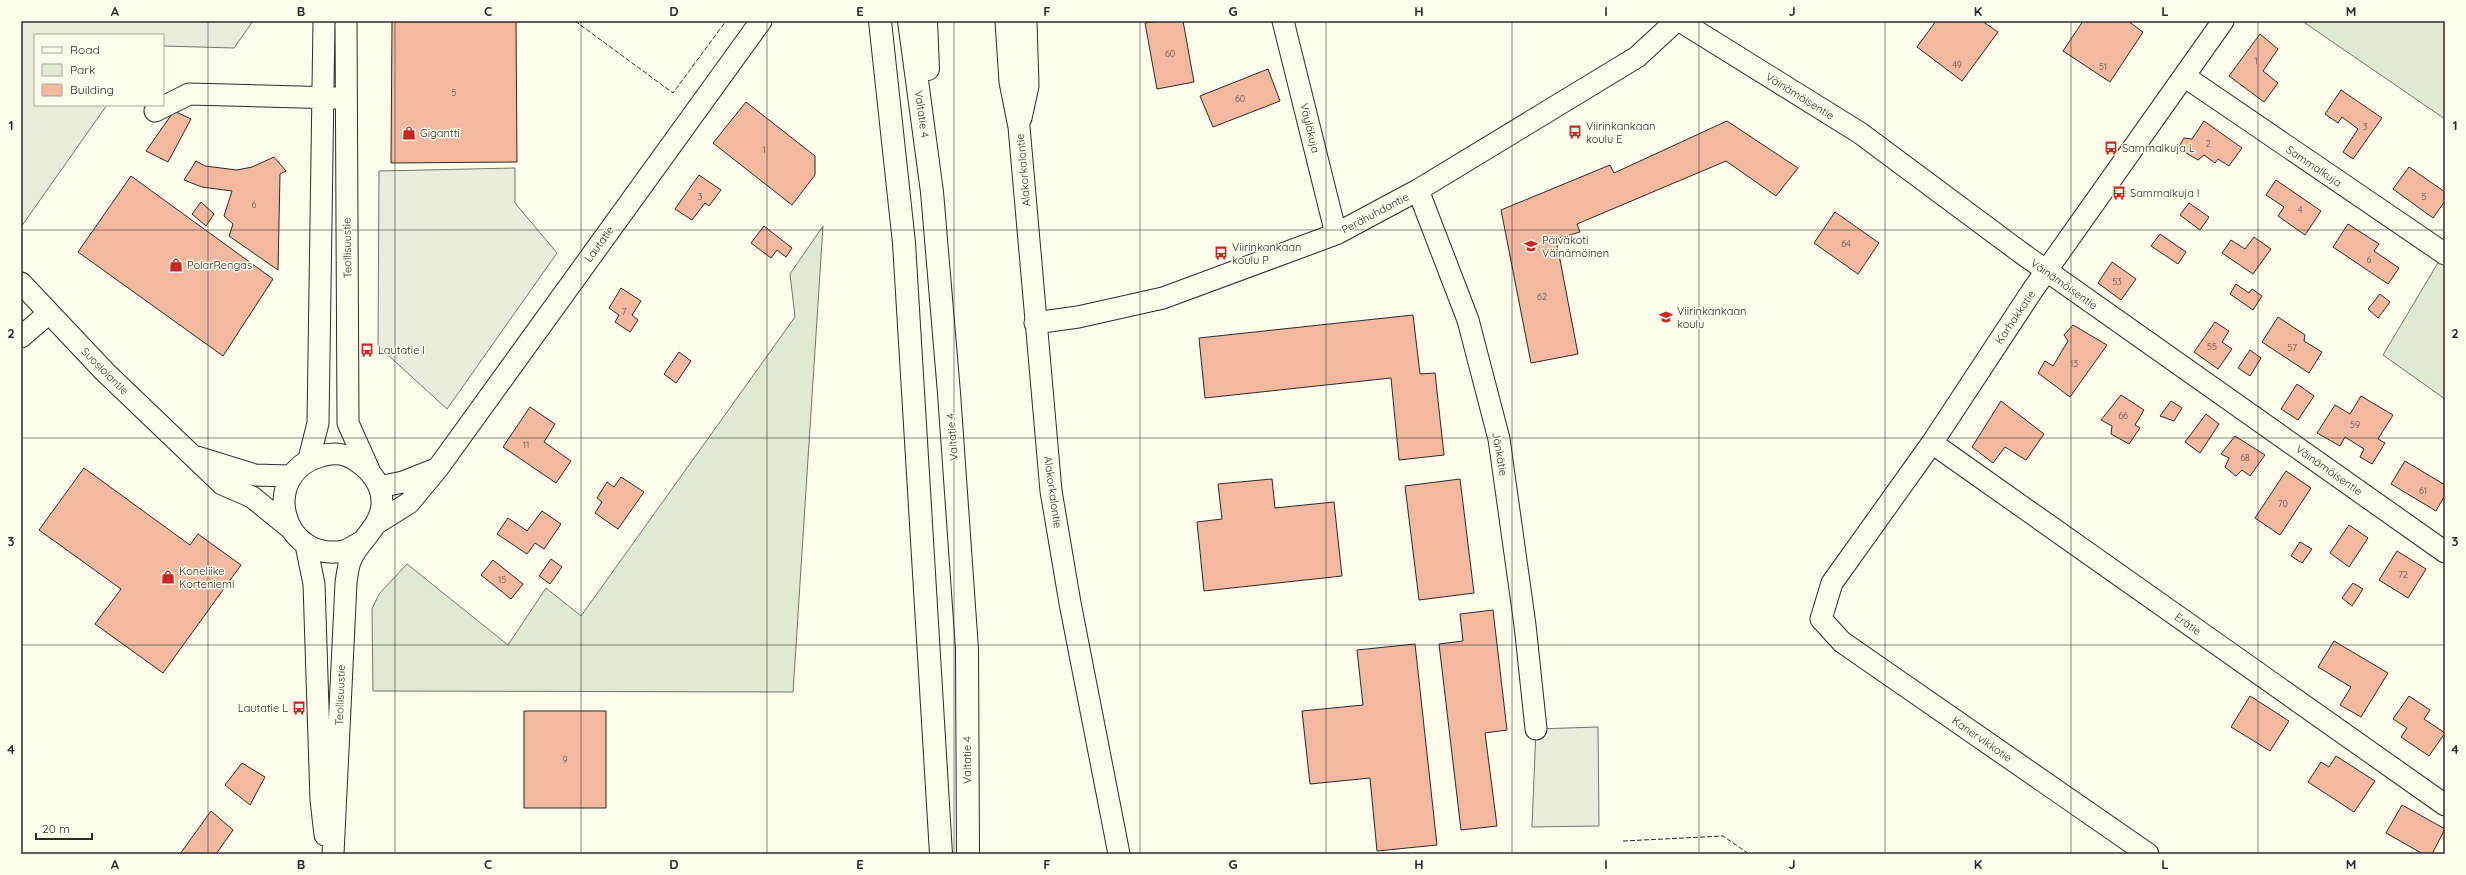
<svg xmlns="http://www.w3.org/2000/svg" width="2466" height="875" viewBox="0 0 2466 875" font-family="Quicksand,sans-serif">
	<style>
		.green { fill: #deebd1; stroke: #74746e }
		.parking { fill: #eceadb; stroke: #74746e }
		.building { fill: #f2b8a0; stroke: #2b2b2b }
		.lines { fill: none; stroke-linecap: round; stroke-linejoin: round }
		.minor-casing { stroke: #2b2b2b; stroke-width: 23 }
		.highway-casing { stroke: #2b2b2b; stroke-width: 24 }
		.minor { stroke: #fdfbea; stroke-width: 21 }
		.highway { stroke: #fdfbea; stroke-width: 22 }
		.fence { stroke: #2b2b2b; stroke-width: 1; stroke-dasharray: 5 2; stroke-linecap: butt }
		.grid { fill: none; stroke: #2b2b2b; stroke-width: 1; stroke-opacity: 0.55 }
		.labels { text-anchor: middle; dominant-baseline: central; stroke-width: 3; stroke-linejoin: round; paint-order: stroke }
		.number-label { font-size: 9px; fill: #5d4e48 }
		.street-label { font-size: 11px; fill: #2b2b2b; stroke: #fdfbea }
		.poi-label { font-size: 11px; fill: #2b2b2b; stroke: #fdfbea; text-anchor: start }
		.neatline { fill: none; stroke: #2b2b2b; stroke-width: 1.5 }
		.grid-label { font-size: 13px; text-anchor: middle; font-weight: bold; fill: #2b2b2b }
	</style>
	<rect width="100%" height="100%" fill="#fdfbea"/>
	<!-- green -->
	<path class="green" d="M2302 21H2445V119Z
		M823 226 793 692 373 691 372 609 379 594 407 564 508 645 546 588 581 616 795 317 790 274Z
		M2445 251V399L2383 355Z"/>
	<!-- parking -->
	<path class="parking" d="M21 21H253L234 48 163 46V35H35V105H107L21 227Z
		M515 168V203L557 253 447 409 378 346 379 171Z
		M1598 727 1599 826 1532 827 1536 729Z"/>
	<!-- building -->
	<path class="building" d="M392 21H516L517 162 391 163Z
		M1159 21H1183L1194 82 1157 89 1145 23Z
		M1936 21H1982L1998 32 1962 81 1917 47Z
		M2083 21H2128L2143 32 2110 82 2063 51Z
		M2260 34 2278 49 2263 71 2278 83 2264 102 2229 76Z
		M1268 69 1280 101 1213 127 1200 96Z
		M2341 90 2382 118 2353 159 2343 152 2358 129 2342 117 2338 123 2325 114Z
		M746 102 815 156V175L792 205 713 143Z
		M174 111 191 119 168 162 146 151Z
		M1727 121 1798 168 1776 196 1726 161 1577 224 1580 232 1556 239 1578 354 1531 363 1501 210 1610 165 1614 173Z
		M2204 121 2242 148 2229 166 2218 159 2215 163 2204 155 2198 160 2178 148 2184 138 2192 139Z
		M274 157 286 171 280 174 278 270 229 236 233 224 224 216 232 191 202 187 184 180 196 161 205 166 237 170 252 167Z
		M2409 167 2445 192V201L2433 218 2393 189Z
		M699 175 721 190 709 206 705 203 692 220 675 209Z
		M131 176 273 279 223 356 78 252Z
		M2276 180 2321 211 2305 235 2278 216 2284 207 2266 195Z
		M201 202 214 214 206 226 192 214Z
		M2189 203 2209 217 2200 230 2180 215Z
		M1835 212 1879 243 1858 274 1814 243Z
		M2348 224 2379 244 2374 251 2399 268 2388 284 2333 247Z
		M764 226 792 248 786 257 777 250 771 258 751 243Z
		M2160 234 2186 252 2178 264 2151 246Z
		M2254 237 2271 249 2253 274 2222 253 2231 240 2245 249Z
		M2112 262 2136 279 2121 300 2098 283Z
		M2236 284 2249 293 2252 289 2262 296 2253 310 2230 294Z
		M621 288 641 301 632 315 638 320 630 332 615 322 619 315 609 308Z
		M2380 294 2390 302 2378 318 2368 309Z
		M1413 315 1420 374 1435 373 1444 455 1399 460 1391 378 1205 398 1199 338Z
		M2278 317 2305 335 2304 341 2322 352 2309 373 2262 342Z
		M2215 322 2229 331 2222 342 2232 349 2218 369 2194 352Z
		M2073 325 2107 345 2070 397 2038 373 2045 361 2053 366 2068 341 2064 335Z
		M2250 350 2261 358 2250 376 2238 368Z
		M679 352 691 361 676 383 664 374Z
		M2297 384 2314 396 2298 420 2281 409Z
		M2121 395 2144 410 2135 425 2140 428 2129 444 2111 434 2112 426 2101 420Z
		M2361 396 2393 415 2378 439 2385 443 2372 464 2360 457 2364 449 2345 437 2340 446 2317 433 2335 405 2350 414Z
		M2001 401 2044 434 2026 460 2005 447 1993 463 1972 447Z
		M2171 401 2182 408 2174 421 2160 416Z
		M530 407 555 424 544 442 571 461 556 483 503 447Z
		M2206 414 2219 424 2200 453 2185 442Z
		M2235 436 2265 455 2250 476 2242 470 2236 476 2225 467 2229 458 2221 454Z
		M2405 461 2445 485V495L2436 511 2391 484Z
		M84 468 190 545 198 534 241 565 163 673 95 624 121 589 39 530Z
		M2286 471 2311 488 2280 535 2255 518Z
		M621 477 644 492 618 529 595 513 602 502 597 498 607 482 614 487Z
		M1272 479 1275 508 1334 502 1342 576 1204 591 1197 522 1222 519 1218 484Z
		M1460 479 1474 593 1419 600 1405 486Z
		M542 511 561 524 544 549 535 543 527 554 497 534 508 518 527 531Z
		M2349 525 2368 538 2349 567 2330 553Z
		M2300 542 2312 549 2302 563 2291 556Z
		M2397 551 2426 569 2408 598 2379 580Z
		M551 559 562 567 550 584 539 576Z
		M493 560 523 584 511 599 481 575Z
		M2353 583 2363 589 2352 606 2342 598Z
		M1493 610 1507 730 1485 733 1497 826 1461 830 1439 644 1463 641 1460 614Z
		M2334 641 2388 673 2361 717 2340 705 2351 687 2318 667Z
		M1415 644 1437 845 1377 851 1370 778 1310 784 1302 711 1363 705 1357 650Z
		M2250 696 2289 721 2270 751 2231 727Z
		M2409 696 2430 710 2424 719 2445 733 2429 756 2401 737 2407 728 2393 719Z
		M524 711H606V808H524Z
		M2336 756 2375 781 2354 812 2308 782 2321 762 2329 767Z
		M242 763 265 777 250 805 225 785Z
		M2402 805 2445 829 2432 854H2423L2386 833Z
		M211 811 233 830 216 854H180Z"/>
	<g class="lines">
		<!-- minor casing -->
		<g class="minor-casing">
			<path id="minor" d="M346 21 348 423 369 470
				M1006 21 1010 82 1019 127 1051 491 1070 603 1119 854
				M1283 21 1336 234
				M1680 21 1860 133 2020 252 2445 552
				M2184 76 2445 254
				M155 111 189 94 337 98
				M1021 118 1028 86 1026 21
				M1418 190 1468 320 1499 439 1525 625 1536 729
				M21 283 105 372 222 484 252 497 289 527
				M1035 323 1078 317 1163 298 1336 234 1418 190 1637 57 1676 21
				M21 337 49 313
				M1932 443 2445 805
				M197 457 255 475 290 476
				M309 459 318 423 324 21
				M379 487 403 482 436 469
				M377 523 409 503 438 468 761 21
				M306 545 314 584 321 800 325 835
				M333 854 346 583C347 575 348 564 352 557 361 539 380 527 382 505 383 487 372 472 358 462 348 454 334 452 321 456 259 473 281 563 344 551 350 549 357 544 363 541
				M2148 854 1842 642 1821 619 1832 583 1932 443 2032 291 2223 21"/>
		</g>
		<!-- highway casing -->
		<g class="highway-casing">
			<path id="highway" d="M880 21 904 243 941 854
				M909 21 932 192 949 393 967 649 968 854
				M926 21 928 69"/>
		</g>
		<!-- minor -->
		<use href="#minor" class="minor"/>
		<!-- highway -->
		<use href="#highway" class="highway"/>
		<!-- fence -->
		<path class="fence" d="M575 21 673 93 726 21
			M1623 841 1723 836 1749 854"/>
	</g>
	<!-- grid -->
	<path class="grid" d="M208 21V854M395 21V854M581 21V854M767 21V854M954 21V854M1140 21V854M1326 21V854M1512 21V854M1699 21V854M1885 21V854M2071 21V854M2258 21V854M21 230H2445M21 438H2445M21 645H2445"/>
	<!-- icons -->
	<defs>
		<g id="bus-bare" transform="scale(1.08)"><path d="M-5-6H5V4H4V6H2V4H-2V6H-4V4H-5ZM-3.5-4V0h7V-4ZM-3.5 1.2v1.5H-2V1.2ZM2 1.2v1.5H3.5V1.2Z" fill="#c62828" stroke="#fdfbea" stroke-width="2.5" paint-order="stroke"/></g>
		<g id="shop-bare" transform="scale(1.08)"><path d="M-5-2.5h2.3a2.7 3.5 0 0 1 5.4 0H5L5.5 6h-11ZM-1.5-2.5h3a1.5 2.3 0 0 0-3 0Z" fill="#c62828" stroke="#fdfbea" stroke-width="2.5" paint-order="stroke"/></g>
		<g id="school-bare" transform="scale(1.08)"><path d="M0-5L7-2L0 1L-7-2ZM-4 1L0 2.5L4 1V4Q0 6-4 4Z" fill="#c62828" stroke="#fdfbea" stroke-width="2.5" paint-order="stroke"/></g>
	</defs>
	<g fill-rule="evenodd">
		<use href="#bus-bare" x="1575" y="132"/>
		<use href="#shop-bare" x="409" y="133"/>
		<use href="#bus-bare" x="2111" y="148"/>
		<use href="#bus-bare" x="2119" y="193"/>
		<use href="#school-bare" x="1531" y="246"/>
		<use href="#bus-bare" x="1221" y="253"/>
		<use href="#shop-bare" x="176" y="265"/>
		<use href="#school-bare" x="1666" y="317"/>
		<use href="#bus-bare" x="367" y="350"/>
		<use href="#shop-bare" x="168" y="577"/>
		<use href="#bus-bare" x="299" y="708"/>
	</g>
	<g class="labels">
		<!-- number labels -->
		<g class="number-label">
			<text x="1170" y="53">60</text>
			<text x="2256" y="60">1</text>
			<text x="1957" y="64">49</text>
			<text x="2103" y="66">51</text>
			<text x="454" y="92">5</text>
			<text x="1240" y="98">60</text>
			<text x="2365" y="126">3</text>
			<text x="2208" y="143">2</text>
			<text x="764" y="149">1</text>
			<text x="700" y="196">3</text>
			<text x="2424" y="196">5</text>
			<text x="254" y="204">6</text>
			<text x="2300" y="209">4</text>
			<text x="1846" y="243">64</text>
			<text x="2369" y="259">6</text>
			<text x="2117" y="281">53</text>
			<text x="1542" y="296">62</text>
			<text x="624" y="311">7</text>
			<text x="2212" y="346">55</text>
			<text x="2292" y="347">57</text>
			<text x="2074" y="363">13</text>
			<text x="2123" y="415">66</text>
			<text x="2355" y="424">59</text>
			<text x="526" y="444">11</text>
			<text x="2245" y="457">68</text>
			<text x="2423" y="490">61</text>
			<text x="2283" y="503">70</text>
			<text x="2403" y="574">72</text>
			<text x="502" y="579">15</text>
			<text x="565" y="759">9</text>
		</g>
		<!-- street labels -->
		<g class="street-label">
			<text transform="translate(1800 96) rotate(32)">Väinämöisentie</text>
			<text transform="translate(922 114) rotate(82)">Valtatie 4</text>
			<text transform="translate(1310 128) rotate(76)">Väyläkuja</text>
			<text transform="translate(2314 166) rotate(34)">Sammalkuja</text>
			<text transform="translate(1023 170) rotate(-95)">Alakorkalontie</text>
			<text transform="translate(1375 213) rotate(-28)">Perähuhdantie</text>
			<text transform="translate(599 244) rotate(-54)">Lautatie</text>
			<text transform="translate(347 248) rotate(-91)">Teollisuustie</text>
			<text transform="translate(2064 284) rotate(35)">Väinämöisentie</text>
			<text transform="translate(2015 317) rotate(-56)">Karhakkatie</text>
			<text transform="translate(105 371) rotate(45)">Suosiolantie</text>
			<text transform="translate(952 437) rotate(-94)">Valtatie 4</text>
			<text transform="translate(1500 454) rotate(80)">Jänkätie</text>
			<text transform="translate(2329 470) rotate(35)">Väinämöisentie</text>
			<text transform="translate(1053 492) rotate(82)">Alakorkalontie</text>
			<text transform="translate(2188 624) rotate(35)">Erätie</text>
			<text transform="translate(340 695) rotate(-88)">Teollisuustie</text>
			<text transform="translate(1982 739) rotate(35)">Kanervikkotie</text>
			<text transform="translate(967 760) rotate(-90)">Valtatie 4</text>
		</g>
		<!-- poi labels -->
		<g class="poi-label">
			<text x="1586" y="126">Viirinkankaan<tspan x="1586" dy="13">koulu E</tspan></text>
			<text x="420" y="133">Gigantti</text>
			<text x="2122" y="148">Sammalkuja L</text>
			<text x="2130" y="193">Sammalkuja I</text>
			<text x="1542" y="240">Päiväkoti<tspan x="1542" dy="13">Väinämöinen</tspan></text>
			<text x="1232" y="247">Viirinkankaan<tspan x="1232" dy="13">koulu P</tspan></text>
			<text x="187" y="265">PolarRengas</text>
			<text x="1677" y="311">Viirinkankaan<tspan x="1677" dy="13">koulu</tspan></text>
			<text x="378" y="350">Lautatie I</text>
			<text x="179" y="571">Koneliike<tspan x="179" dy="13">Korteniemi</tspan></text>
			<text x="288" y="708" text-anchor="end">Lautatie L</text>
		</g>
	</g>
	<!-- border -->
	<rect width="2466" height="875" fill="none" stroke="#fdfbea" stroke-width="44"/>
	<!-- legend -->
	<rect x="34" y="34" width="130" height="72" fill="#fdfbea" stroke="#a9a89e"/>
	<rect x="42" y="47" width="20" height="6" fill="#fdfbea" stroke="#a9a89e"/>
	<text x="70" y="54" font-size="12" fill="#2b2b2b">Road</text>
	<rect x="42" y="64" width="20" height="12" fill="#deebd1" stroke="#a9a89e"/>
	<text x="70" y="74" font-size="12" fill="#2b2b2b">Park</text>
	<rect x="42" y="84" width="20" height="12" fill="#f2b8a0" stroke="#a9a89e"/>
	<text x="70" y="94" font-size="12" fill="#2b2b2b">Building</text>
	<!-- scale -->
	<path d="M36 833v6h56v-6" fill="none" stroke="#2b2b2b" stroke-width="2"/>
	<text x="42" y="833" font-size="12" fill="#2b2b2b" stroke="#fdfbea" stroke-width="3" paint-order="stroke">20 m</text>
	<rect x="22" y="22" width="2422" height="831" class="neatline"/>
	<g class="grid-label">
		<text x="115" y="16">A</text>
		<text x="301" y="16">B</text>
		<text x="488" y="16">C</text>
		<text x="674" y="16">D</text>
		<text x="860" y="16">E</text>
		<text x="1047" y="16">F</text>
		<text x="1233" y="16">G</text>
		<text x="1419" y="16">H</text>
		<text x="1606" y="16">I</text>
		<text x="1792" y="16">J</text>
		<text x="1978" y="16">K</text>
		<text x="2165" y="16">L</text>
		<text x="2351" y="16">M</text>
		<text x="11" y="130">1</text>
		<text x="2455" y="130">1</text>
		<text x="11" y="338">2</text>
		<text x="2455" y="338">2</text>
		<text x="11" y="546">3</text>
		<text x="2455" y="546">3</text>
		<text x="11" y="754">4</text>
		<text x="2455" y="754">4</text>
		<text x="115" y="869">A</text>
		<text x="301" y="869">B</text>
		<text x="488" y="869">C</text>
		<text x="674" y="869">D</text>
		<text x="860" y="869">E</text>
		<text x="1047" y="869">F</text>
		<text x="1233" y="869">G</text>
		<text x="1419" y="869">H</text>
		<text x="1606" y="869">I</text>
		<text x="1792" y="869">J</text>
		<text x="1978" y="869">K</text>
		<text x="2165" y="869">L</text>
		<text x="2351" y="869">M</text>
	</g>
</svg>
